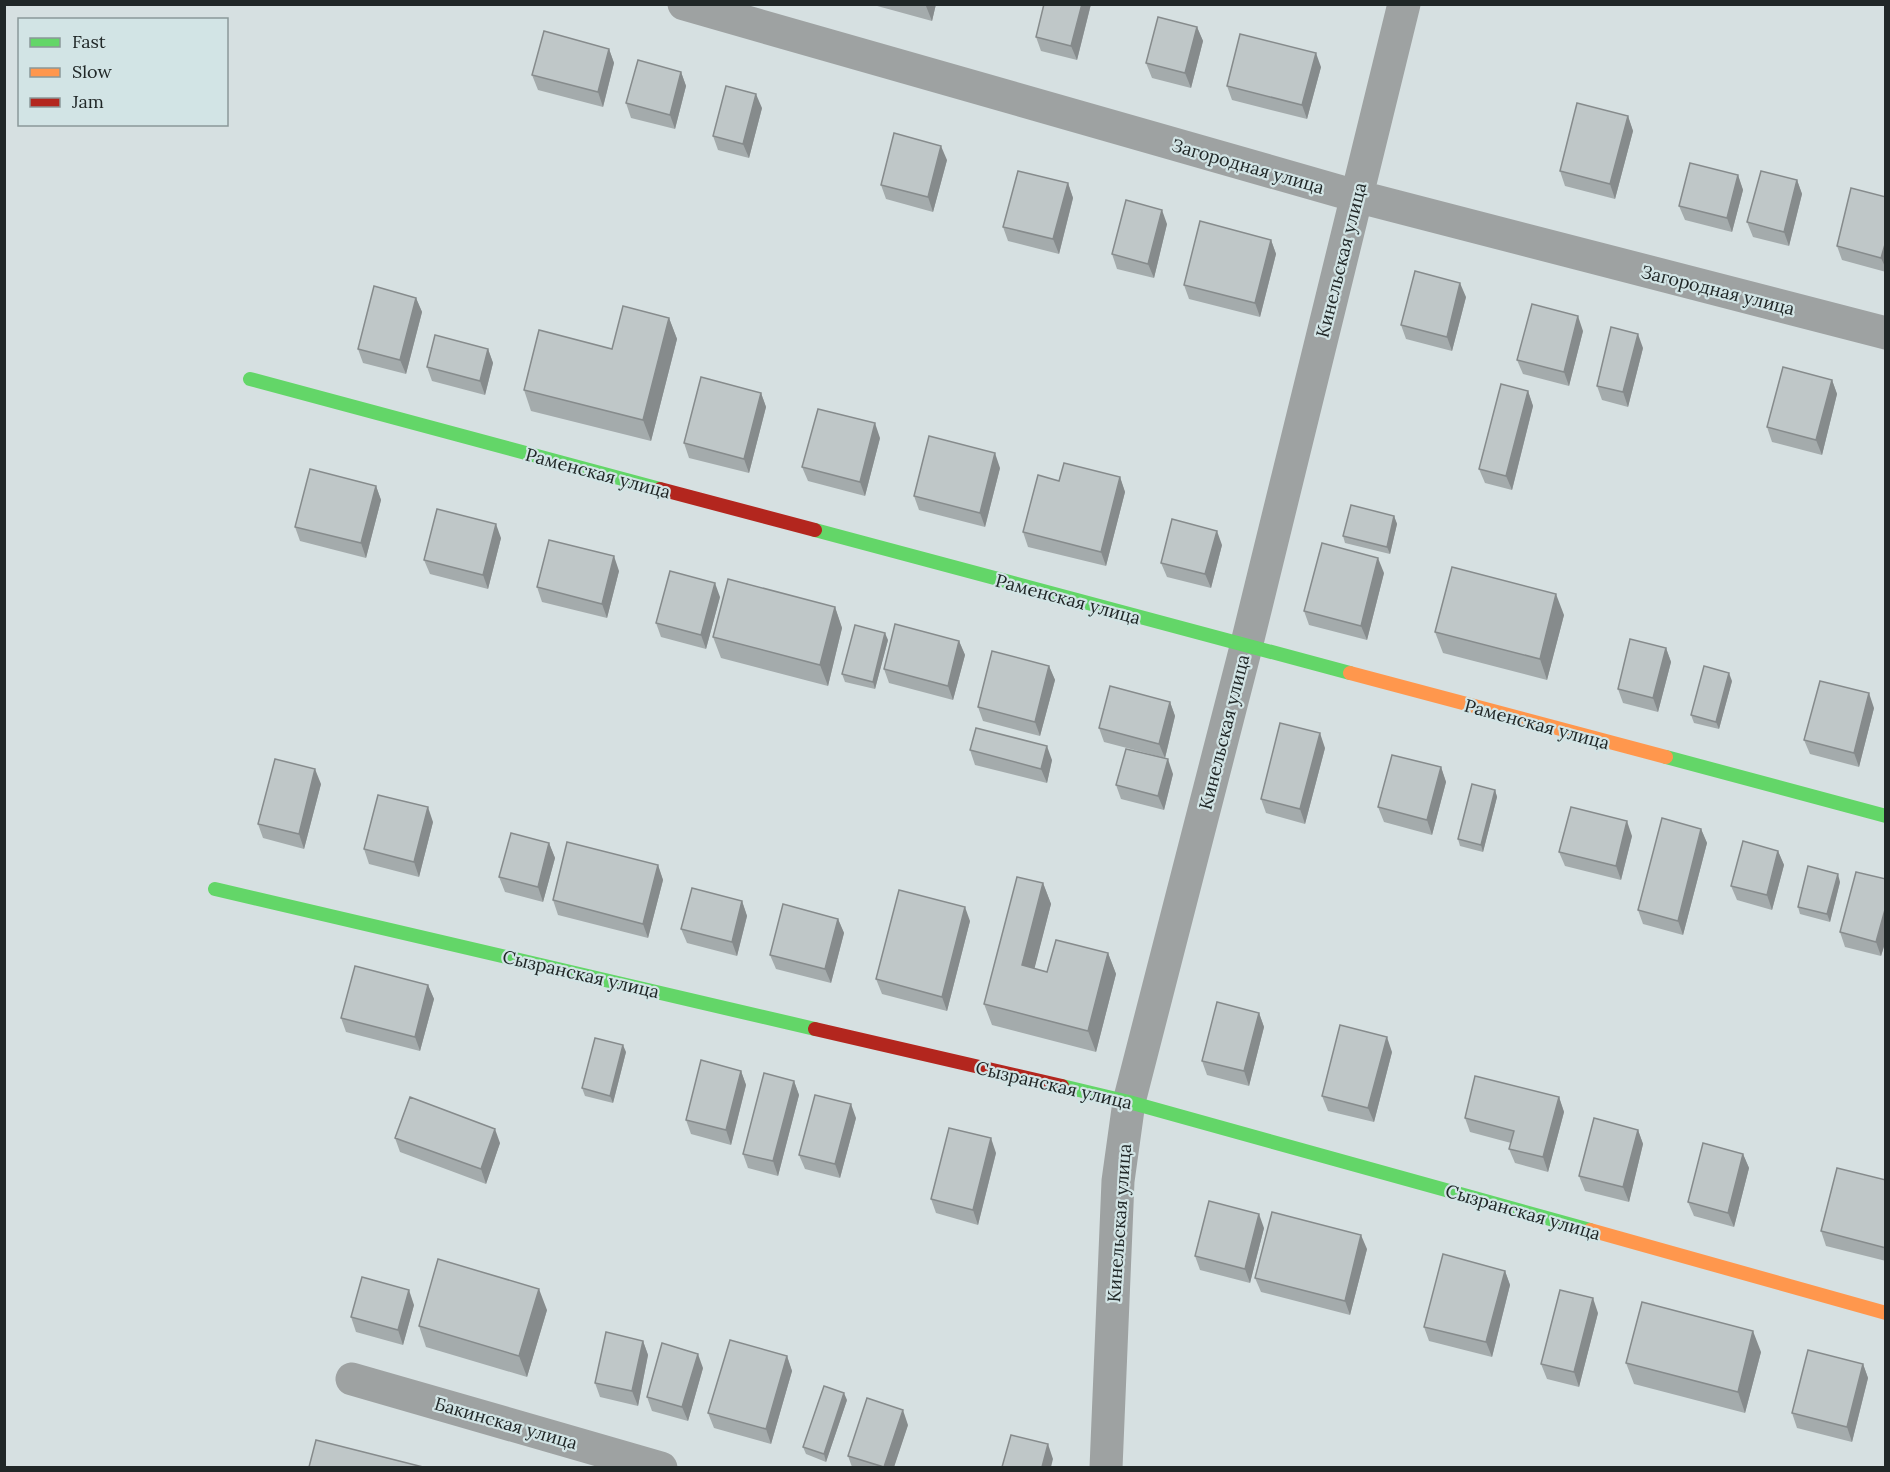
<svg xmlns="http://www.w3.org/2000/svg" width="1890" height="1472" viewBox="0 0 1890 1472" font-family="Lora,serif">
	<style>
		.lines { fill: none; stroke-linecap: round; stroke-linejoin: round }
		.street { stroke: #9ea2a2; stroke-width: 33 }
		.fast { stroke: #63d668; stroke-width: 14 }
		.slow { stroke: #ff974d; stroke-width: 14 }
		.jam { stroke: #b3261e; stroke-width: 14 }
		.wall { fill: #a4abac }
		.shaded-wall { fill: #868b8c }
		.building { fill: #bfc7c8; stroke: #868b8c; stroke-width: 1.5 }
		.labels { text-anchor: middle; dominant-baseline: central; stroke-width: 4.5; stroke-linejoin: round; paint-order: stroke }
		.street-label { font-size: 18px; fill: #202727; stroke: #d2e4e5 }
	</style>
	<rect width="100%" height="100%" fill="#d6e0e1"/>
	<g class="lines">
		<!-- street -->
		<path class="street" d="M684 4 1356 196 1886 333
			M352 1379 661 1468
			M1106 1468 1118 1181 1129 1102 1246 647 1404 4"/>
		<!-- fast -->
		<path class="fast" d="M250 379 660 489
			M815 530 1350 673
			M1666 757 1886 816
			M215 889 815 1029
			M1062 1086 1129 1102 1590 1230"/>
		<!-- slow -->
		<path class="slow" d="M1350 673 1666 757
			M1590 1230 1886 1313"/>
		<!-- jam -->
		<path class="jam" d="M660 489 815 530
			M815 1029 1062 1086"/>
	</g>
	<!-- wall -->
	<path class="wall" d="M870 4H936L932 21Z
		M1091 4 1077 60 1041 51 1036 37Z
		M1197 27 1203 41 1191 88 1152 78 1146 63Z
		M609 49 614 63 603 107 538 90 532 75Z
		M1321 67 1307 119 1232 100 1227 86Z
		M681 72 686 86 675 129 631 118 626 103Z
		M762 108 749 158 718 150 713 136Z
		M1628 116 1633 131 1615 199 1565 186 1560 171Z
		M947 160 933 212 886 199 881 185Z
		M1738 175 1743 190 1732 232 1685 220 1679 206Z
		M1797 180 1802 194 1789 246 1753 237 1747 222Z
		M1068 183 1073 198 1059 254 1008 241 1003 227Z
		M1886 197V272L1842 260 1837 246Z
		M1167 224 1154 278 1117 269 1112 254Z
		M1271 240 1276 254 1260 317 1189 299 1184 285Z
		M1466 297 1452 351 1406 339 1401 325Z
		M416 298 422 312 406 374 363 363 358 349Z
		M669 318 677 339 651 441 531 411 524 390 612 349Z
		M1583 331 1569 386 1523 374 1517 360Z
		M1643 348 1628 407 1602 400 1597 386Z
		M488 349 493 363 485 395 432 381 427 367Z
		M1832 380 1837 394 1822 455 1772 442 1767 427Z
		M1528 391 1533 406 1512 490 1485 483 1479 469Z
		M761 393 766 407 749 473 689 458 684 443Z
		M880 438 865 496 808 481 802 467Z
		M1000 468 985 527 919 510 914 496Z
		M1120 477 1125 492 1106 566 1028 547 1023 532 1059 481Z
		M376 486 381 500 366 558 300 541 295 527Z
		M1394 516 1397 524 1390 554 1345 543 1343 536Z
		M501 538 488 589 430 574 424 560Z
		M1222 545 1211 588 1167 577 1161 563Z
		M619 571 607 618 542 602 537 587Z
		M1384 573 1367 640 1309 625 1304 611Z
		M720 597 706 649 661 637 656 623Z
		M835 607 842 628 828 686 721 658 713 637Z
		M1564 615 1547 680 1443 653 1435 632Z
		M888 640 875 689 845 682 842 674Z
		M959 641 965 655 953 700 889 683 884 669Z
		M1666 648 1671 662 1658 712 1623 703 1618 689Z
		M1049 666 1055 680 1040 736 983 721 978 707Z
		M1732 681 1719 729 1694 723 1691 715Z
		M1170 702 1175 716 1165 758 1104 742 1099 728Z
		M1874 708 1859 767 1810 754 1804 740Z
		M1325 748 1305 824 1266 813 1261 799Z
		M970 750 1052 760 1047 783 975 765Z
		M1441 767 1446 782 1432 835 1384 822 1378 807Z
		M1173 774 1164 810 1121 799 1116 785Z
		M321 784 304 849 263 838 258 824Z
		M1495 790 1497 797 1483 852 1460 846 1458 839Z
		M433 822 419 877 369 864 364 849Z
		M1701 829 1707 843 1683 935 1643 924 1638 910Z
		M1632 836 1621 880 1565 866 1559 852Z
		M549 843 555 858 543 902 505 892 499 877Z
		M1778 851 1784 865 1772 910 1737 900 1731 886Z
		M658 865 663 880 648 938 558 915 553 900Z
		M1886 879V940L1881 956 1845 947 1840 932Z
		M1840 882 1830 922 1800 914 1798 907Z
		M1043 883 1051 904 1034 969 1047 972 1108 953 1116 974 1096 1052 992 1025 984 1004Z
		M742 901 747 916 737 956 687 943 681 929Z
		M838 919 844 933 831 983 776 969 770 955Z
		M970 921 947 1011 882 994 876 979Z
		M428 985 434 999 420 1051 346 1032 341 1018Z
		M1259 1013 1264 1027 1249 1086 1207 1075 1202 1061Z
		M626 1052 613 1103 585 1096 582 1088Z
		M1392 1052 1374 1122 1328 1111 1322 1096Z
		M741 1071 746 1085 731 1145 691 1134 686 1120Z
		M794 1081 799 1095 778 1176 748 1168 743 1154Z
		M1559 1097 1564 1112 1548 1172 1515 1163 1509 1149 1511 1143 1470 1132 1465 1118Z
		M856 1118 840 1178 805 1169 799 1155Z
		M1638 1130 1643 1144 1629 1202 1585 1191 1579 1176Z
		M395 1138 500 1143 486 1184 400 1152Z
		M996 1153 978 1225 936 1213 931 1199Z
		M1743 1154 1749 1168 1734 1227 1694 1216 1688 1202Z
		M1886 1180V1261L1826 1246 1821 1231Z
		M1264 1228 1250 1283 1200 1270 1195 1256Z
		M1367 1249 1350 1315 1261 1292 1255 1278Z
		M1505 1271 1510 1285 1492 1357 1429 1341 1424 1327Z
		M414 1305 403 1345 356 1332 351 1317Z
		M547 1310 527 1377 426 1347 419 1326Z
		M1598 1313 1579 1387 1547 1379 1541 1364Z
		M643 1341 648 1355 638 1406 600 1397 595 1383Z
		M1761 1352 1745 1413 1634 1384 1626 1363Z
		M787 1356 792 1371 771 1444 714 1428 708 1413Z
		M1863 1364 1868 1378 1852 1442 1797 1428 1792 1413Z
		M703 1368 688 1421 652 1411 647 1397Z
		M847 1400 826 1462 806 1454 803 1447Z
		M908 1425 894 1467H852L848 1456Z"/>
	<!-- shaded-wall -->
	<path class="shaded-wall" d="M927 4H936L932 21 926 6Z
		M1082 4H1091L1077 60 1071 46Z
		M1197 27 1203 41 1191 88 1185 73Z
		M609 49 614 63 603 107 598 92Z
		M1316 53 1321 67 1307 119 1302 105Z
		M681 72 686 86 675 129 670 115Z
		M756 94 762 108 749 158 743 144Z
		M1628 116 1633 131 1615 199 1610 184Z
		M941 146 947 160 933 212 928 197Z
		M1738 175 1743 190 1732 232 1727 218Z
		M1797 180 1802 194 1789 246 1784 232Z
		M1068 183 1073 198 1059 254 1053 239Z
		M1162 210 1167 224 1154 278 1148 264Z
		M1271 240 1276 254 1260 317 1255 303Z
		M1886 241V269L1881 258Z
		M1460 283 1466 297 1452 351 1447 337Z
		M416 298 422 312 406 374 400 360Z
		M1578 316 1583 331 1569 386 1564 372Z
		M669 318 677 339 651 441 643 420Z
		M1638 334 1643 348 1628 407 1623 392Z
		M488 349 493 363 485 395 480 381Z
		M1832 380 1837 394 1822 455 1816 440Z
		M1528 391 1533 406 1512 490 1506 476Z
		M761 393 766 407 749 473 744 459Z
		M875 423 880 438 865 496 860 482Z
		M995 453 1000 468 985 527 980 513Z
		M1120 477 1125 492 1106 566 1101 552Z
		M376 486 381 500 366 558 361 543Z
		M1394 516 1397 524 1390 554 1387 547Z
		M496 524 501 538 488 589 483 575Z
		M1217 531 1222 545 1211 588 1205 574Z
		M614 556 619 571 607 618 602 604Z
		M1378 558 1384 573 1367 640 1361 626Z
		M715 583 720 597 706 649 701 635Z
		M1556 594 1564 615 1547 680 1540 659Z
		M835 607 842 628 828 686 820 665Z
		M885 633 888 640 875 689 873 682Z
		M959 641 965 655 953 700 948 686Z
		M1666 648 1671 662 1658 712 1653 698Z
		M1049 666 1055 680 1040 736 1035 722Z
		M1729 673 1732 681 1719 729 1716 722Z
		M1869 693 1874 708 1859 767 1854 753Z
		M1170 702 1175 716 1165 758 1159 744Z
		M1320 733 1325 748 1305 824 1300 809Z
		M1047 746 1052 760 1047 783 1041 769Z
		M1168 759 1173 774 1164 810 1158 796Z
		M1441 767 1446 782 1432 835 1427 820Z
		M315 769 321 784 304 849 299 834Z
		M1495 790 1497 797 1483 852 1481 845Z
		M428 807 433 822 419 877 414 862Z
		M1627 821 1632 836 1621 880 1616 866Z
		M1701 829 1707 843 1683 935 1678 921Z
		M549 843 555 858 543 902 538 887Z
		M1778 851 1784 865 1772 910 1767 895Z
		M658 865 663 880 648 938 643 924Z
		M1838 874 1840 882 1830 922 1827 914Z
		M1043 883 1051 904 1030 986 1022 965Z
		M742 901 747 916 737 956 732 942Z
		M1886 906V940L1881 956 1876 942Z
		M965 907 970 921 947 1011 942 997Z
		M838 919 844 933 831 983 825 969Z
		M1108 953 1116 974 1096 1052 1088 1031Z
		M428 985 434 999 420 1051 415 1037Z
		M1259 1013 1264 1027 1249 1086 1244 1071Z
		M1387 1037 1392 1052 1374 1122 1368 1108Z
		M623 1045 626 1052 613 1103 610 1096Z
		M741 1071 746 1085 731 1145 726 1130Z
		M794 1081 799 1095 778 1176 773 1161Z
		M1559 1097 1564 1112 1548 1172 1543 1157Z
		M851 1104 856 1118 840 1178 835 1164Z
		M495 1129 500 1143 486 1184 481 1169Z
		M1638 1130 1643 1144 1629 1202 1623 1187Z
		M991 1138 996 1153 978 1225 973 1210Z
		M1743 1154 1749 1168 1734 1227 1728 1213Z
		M1259 1214 1264 1228 1250 1283 1245 1269Z
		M1361 1235 1367 1249 1350 1315 1345 1301Z
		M1505 1271 1510 1285 1492 1357 1486 1342Z
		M539 1289 547 1310 527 1377 519 1356Z
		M409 1290 414 1305 403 1345 398 1330Z
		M1593 1298 1598 1313 1579 1387 1574 1372Z
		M1753 1331 1761 1352 1745 1413 1738 1392Z
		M643 1341 648 1355 638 1406 632 1391Z
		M698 1354 703 1368 688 1421 682 1407Z
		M787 1356 792 1371 771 1444 766 1429Z
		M1863 1364 1868 1378 1852 1442 1847 1427Z
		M844 1393 847 1400 826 1462 824 1454Z
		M903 1410 908 1425 894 1467H884Z
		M1048 1444 1053 1459 1051 1467H1042Z"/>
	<!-- building -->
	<path class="building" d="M1044 4H1082L1071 46 1036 37Z
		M1158 17 1197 27 1185 73 1146 63Z
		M544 31 609 49 598 92 532 75Z
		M1240 34 1316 53 1302 105 1227 86Z
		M638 60 681 72 670 115 626 103Z
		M726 86 756 94 743 144 713 136Z
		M1577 103 1628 116 1610 184 1560 171Z
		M894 133 941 146 928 197 881 185Z
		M1690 163 1738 175 1727 218 1679 206Z
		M1018 171 1068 183 1053 239 1003 227Z
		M1761 171 1797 180 1784 232 1747 222Z
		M1851 188 1886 197V241L1881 258 1837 246Z
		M1126 200 1162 210 1148 264 1112 254Z
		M1200 221 1271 240 1255 303 1184 285Z
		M1415 271 1460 283 1447 337 1401 325Z
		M374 286 416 298 400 360 358 349Z
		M1532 304 1578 316 1564 372 1517 360Z
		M623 306 669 318 643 420 524 390 539 330 612 349Z
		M1611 327 1638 334 1623 392 1597 386Z
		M435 335 488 349 480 381 427 367Z
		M1783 367 1832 380 1816 440 1767 427Z
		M701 377 761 393 744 459 684 443Z
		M1501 384 1528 391 1506 476 1479 469Z
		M818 409 875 423 860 482 802 467Z
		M929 436 995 453 980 513 914 496Z
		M1064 463 1120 477 1101 552 1023 532 1038 475 1059 481Z
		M310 469 376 486 361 543 295 527Z
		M1351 505 1394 516 1387 547 1343 536Z
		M437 509 496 524 483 575 424 560Z
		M1172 519 1217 531 1205 574 1161 563Z
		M549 540 614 556 602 604 537 587Z
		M1322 543 1378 558 1361 626 1304 611Z
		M1452 567 1556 594 1540 659 1435 632Z
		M670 571 715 583 701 635 656 623Z
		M728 579 835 607 820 665 713 637Z
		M895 624 959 641 948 686 884 669Z
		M855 625 885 633 873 682 842 674Z
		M1630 639 1666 648 1653 698 1618 689Z
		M992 651 1049 666 1035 722 978 707Z
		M1704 666 1729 673 1716 722 1691 715Z
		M1820 681 1869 693 1854 753 1804 740Z
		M1110 686 1170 702 1159 744 1099 728Z
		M1280 723 1320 733 1300 809 1261 799Z
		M976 728 1047 746 1041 769 970 750Z
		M1126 749 1168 759 1158 796 1116 785Z
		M1392 755 1441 767 1427 820 1378 807Z
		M275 759 315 769 299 834 258 824Z
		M1472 784 1495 790 1481 845 1458 839Z
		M378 795 428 807 414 862 364 849Z
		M1571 807 1627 821 1616 866 1559 852Z
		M1662 818 1701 829 1678 921 1638 910Z
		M511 833 549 843 538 887 499 877Z
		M1743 841 1778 851 1767 895 1731 886Z
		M567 842 658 865 643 924 553 900Z
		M1808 866 1838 874 1827 914 1798 907Z
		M1856 872 1886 879V906L1876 942 1840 932Z
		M1017 877 1043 883 1022 965 1047 972 1056 940 1108 953 1088 1031 984 1004Z
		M692 888 742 901 732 942 681 929Z
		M899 890 965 907 942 997 876 979Z
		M783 904 838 919 825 969 770 955Z
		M355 966 428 985 415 1037 341 1018Z
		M1217 1002 1259 1013 1244 1071 1202 1061Z
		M1340 1025 1387 1037 1368 1108 1322 1096Z
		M595 1038 623 1045 610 1096 582 1088Z
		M701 1060 741 1071 726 1130 686 1120Z
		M764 1073 794 1081 773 1161 743 1154Z
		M1475 1076 1559 1097 1543 1157 1509 1149 1514 1131 1465 1118Z
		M815 1095 851 1104 835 1164 799 1155Z
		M410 1097 495 1129 481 1169 395 1138Z
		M1594 1118 1638 1130 1623 1187 1579 1176Z
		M949 1128 991 1138 973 1210 931 1199Z
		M1703 1143 1743 1154 1728 1213 1688 1202Z
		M1837 1168 1886 1180V1248L1821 1231Z
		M1209 1201 1259 1214 1245 1269 1195 1256Z
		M1272 1212 1361 1235 1345 1301 1255 1278Z
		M1443 1254 1505 1271 1486 1342 1424 1327Z
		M438 1259 539 1289 519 1356 419 1326Z
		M362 1277 409 1290 398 1330 351 1317Z
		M1560 1290 1593 1298 1574 1372 1541 1364Z
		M1642 1302 1753 1331 1738 1392 1626 1363Z
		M606 1332 643 1341 632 1391 595 1383Z
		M730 1340 787 1356 766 1429 708 1413Z
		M662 1343 698 1354 682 1407 647 1397Z
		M1808 1350 1863 1364 1847 1427 1792 1413Z
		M824 1386 844 1393 824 1454 803 1447Z
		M867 1398 903 1410 884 1467 848 1456Z
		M1011 1435 1048 1444 1042 1467H1002Z
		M316 1440 423 1467H309Z"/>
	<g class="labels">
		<!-- street labels -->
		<g class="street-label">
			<text transform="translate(1248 166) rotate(16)">Загородная улица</text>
			<text transform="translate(1341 260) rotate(-76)">Кинельская улица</text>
			<text transform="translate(1718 290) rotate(14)">Загородная улица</text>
			<text transform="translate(598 473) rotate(15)">Раменская улица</text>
			<text transform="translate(1068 599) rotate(15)">Раменская улица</text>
			<text transform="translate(1537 724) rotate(15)">Раменская улица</text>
			<text transform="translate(1224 732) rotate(-76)">Кинельская улица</text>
			<text transform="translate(581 974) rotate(13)">Сызранская улица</text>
			<text transform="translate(1054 1085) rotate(13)">Сызранская улица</text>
			<text transform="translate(1523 1212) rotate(16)">Сызранская улица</text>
			<text transform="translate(1119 1223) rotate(-86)">Кинельская улица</text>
			<text transform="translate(506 1423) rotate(16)">Бакинская улица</text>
		</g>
	</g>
	<!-- border -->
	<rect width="1890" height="1472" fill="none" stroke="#202727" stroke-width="12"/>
	<!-- legend -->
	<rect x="18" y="18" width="210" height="108" fill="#d2e4e5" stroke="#8b9899" stroke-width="1.5"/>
	<rect x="30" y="38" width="30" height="9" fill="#63d668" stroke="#8b9899" stroke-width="1.5"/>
	<text x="72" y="48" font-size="18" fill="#202727">Fast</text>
	<rect x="30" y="68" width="30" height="9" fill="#ff974d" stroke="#8b9899" stroke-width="1.5"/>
	<text x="72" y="78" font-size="18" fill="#202727">Slow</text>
	<rect x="30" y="98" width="30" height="9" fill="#b3261e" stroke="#8b9899" stroke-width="1.5"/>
	<text x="72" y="108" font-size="18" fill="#202727">Jam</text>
</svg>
